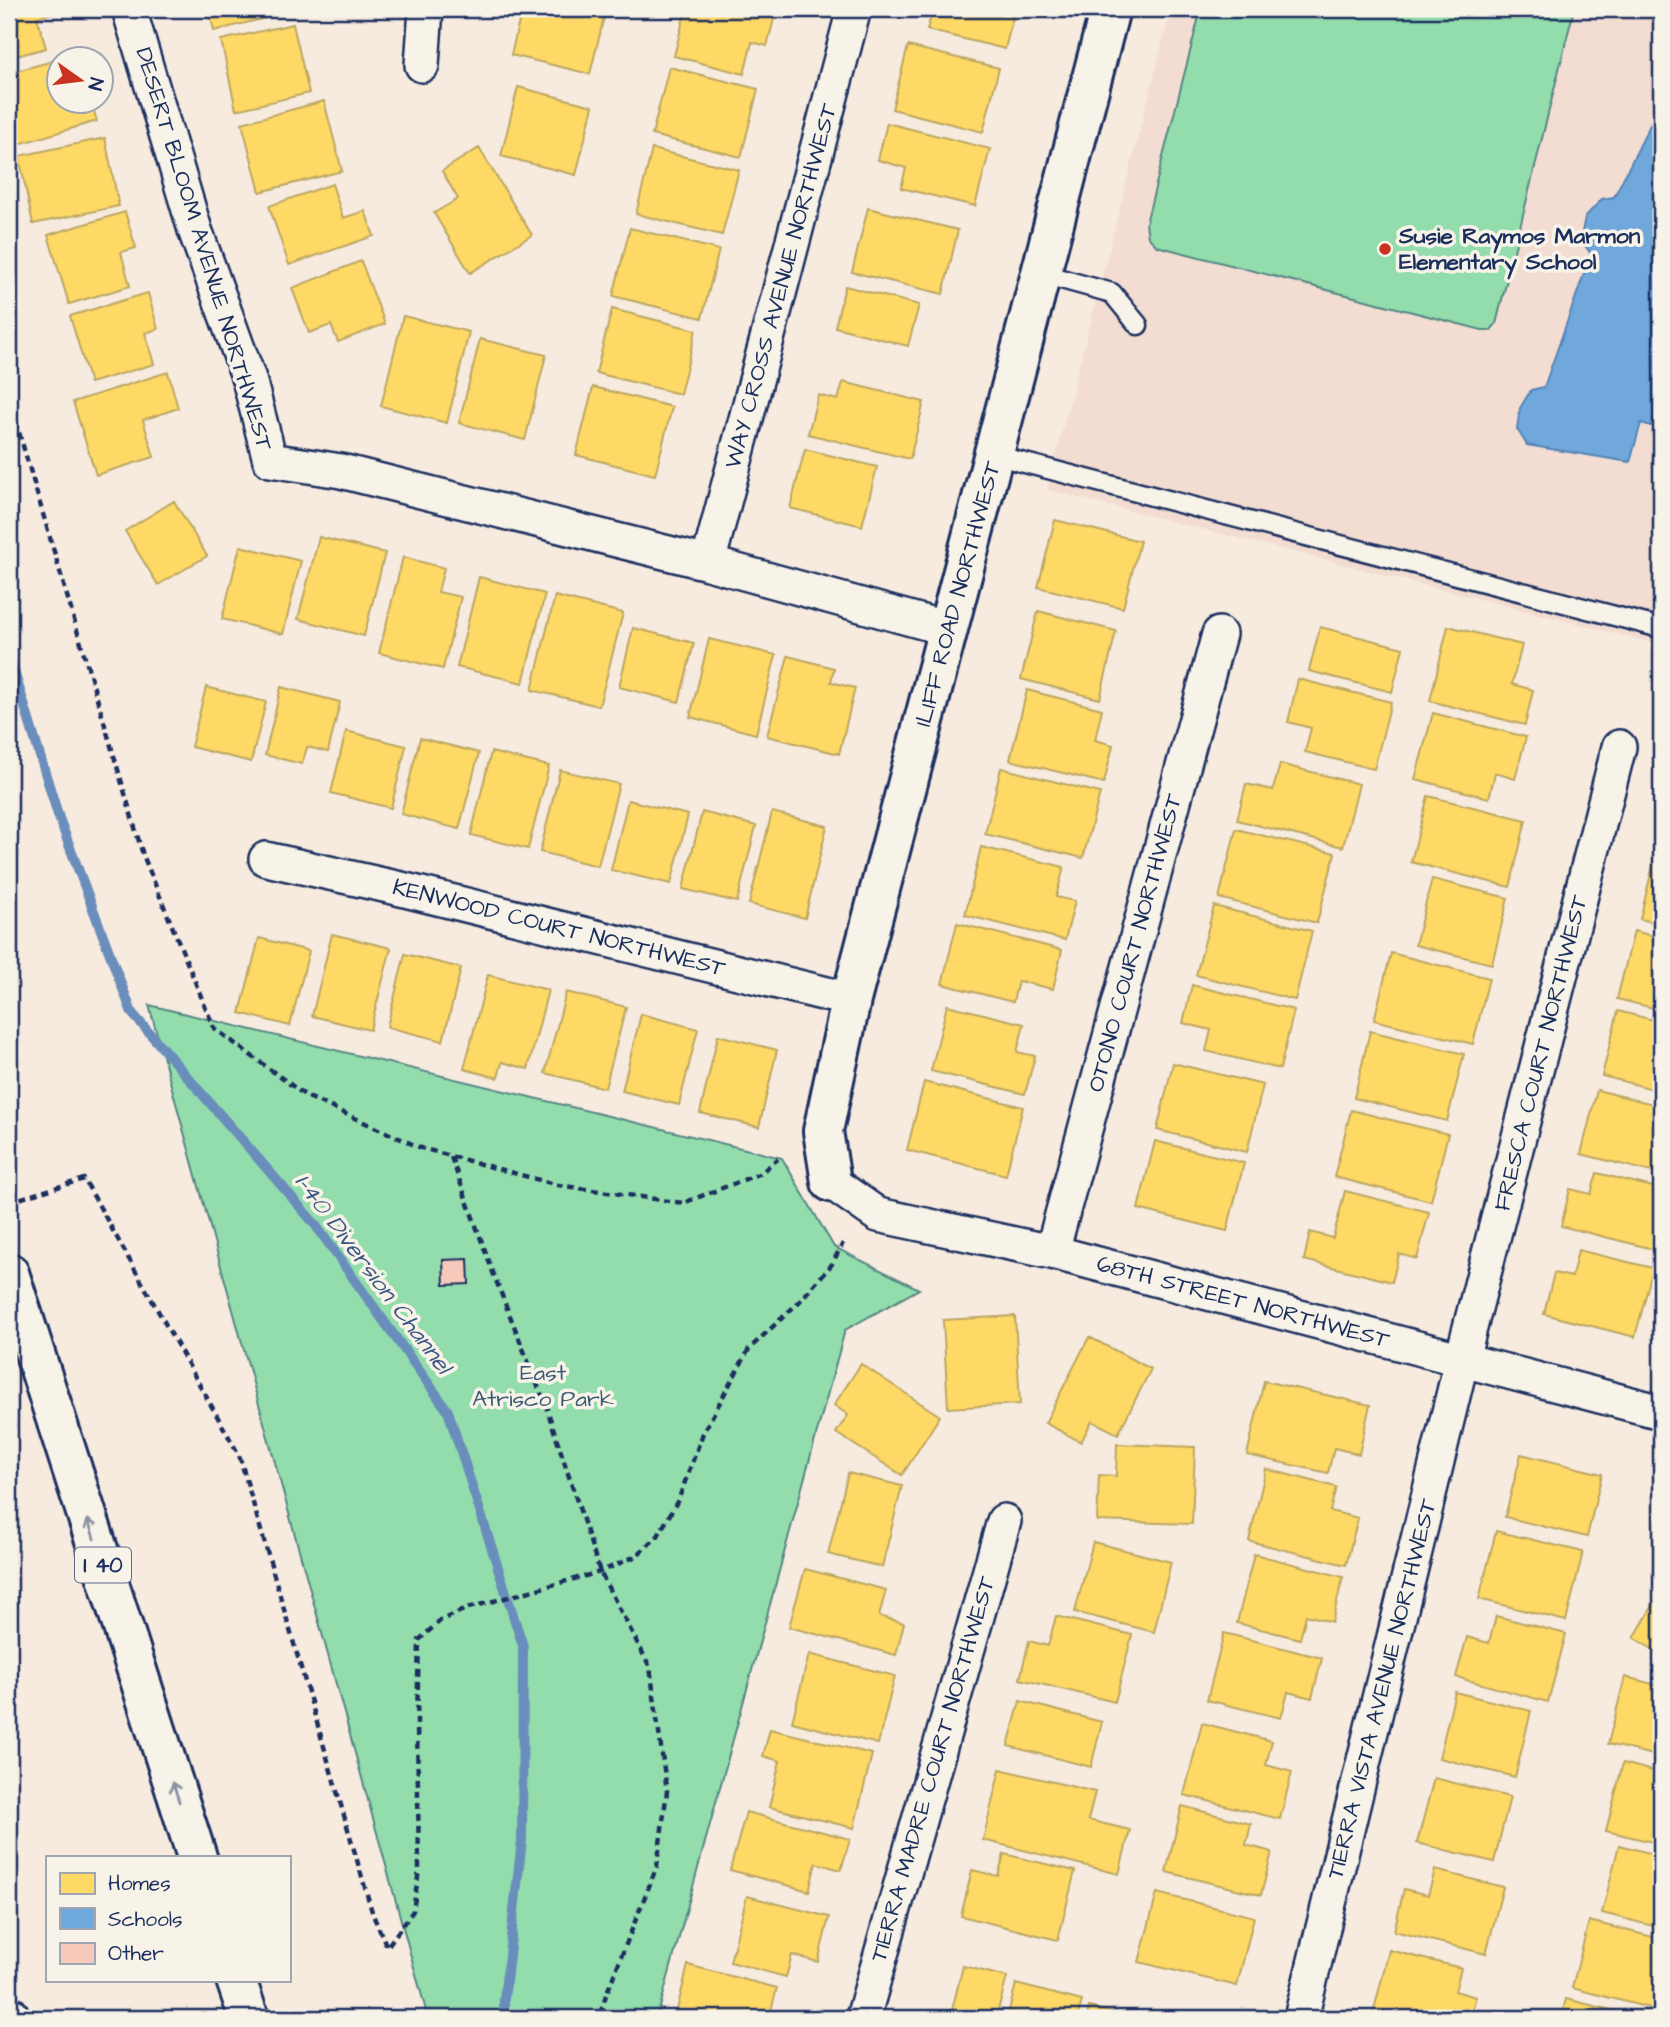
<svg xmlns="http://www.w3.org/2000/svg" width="1670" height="2027" viewBox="0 0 1670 2027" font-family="'Architects Daughter',sans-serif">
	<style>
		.built { fill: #f3ddd2 }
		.green { fill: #93ddac; stroke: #578685; stroke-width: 2 }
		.homes { fill: #ffd966; stroke: #bba664; stroke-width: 2 }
		.schools { fill: #6fa8dc; stroke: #5684b6; stroke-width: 2 }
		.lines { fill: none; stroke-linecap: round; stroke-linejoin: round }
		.stream { stroke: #6a8ebc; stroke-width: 10 }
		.building { fill: #f7c9bb; stroke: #1b2f5e; stroke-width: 2 }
		.service-casing { stroke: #1b2f5e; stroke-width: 23 }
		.minor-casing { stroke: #1b2f5e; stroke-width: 38 }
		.tertiary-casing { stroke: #1b2f5e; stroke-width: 44 }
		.motorway-casing { stroke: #1b2f5e; stroke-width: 44 }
		.path { stroke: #1b2f5e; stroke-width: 4.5; stroke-dasharray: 7 5; stroke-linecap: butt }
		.service { stroke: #f7f3e8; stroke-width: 18 }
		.minor { stroke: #f7f3e8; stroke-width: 33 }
		.tertiary { stroke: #f7f3e8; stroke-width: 38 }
		.motorway { stroke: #f7f3e8; stroke-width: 38 }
		.oneway { stroke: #8991a3 }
		.poi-dot { fill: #c8321e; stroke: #f7f3e8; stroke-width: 2.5 }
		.labels { text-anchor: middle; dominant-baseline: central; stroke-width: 7; stroke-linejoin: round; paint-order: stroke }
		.shield { fill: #f7f3e8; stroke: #5d6a87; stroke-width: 2 }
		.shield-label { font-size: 21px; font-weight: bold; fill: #1b2f5e }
		.poi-label { font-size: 23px; font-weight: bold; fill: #1b2f5e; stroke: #f7f3e8; text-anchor: start }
		.street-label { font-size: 23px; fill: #1b2f5e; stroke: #f7f3e8 }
		.park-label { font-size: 23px; fill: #395a72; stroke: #f7f3e8 }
		.water-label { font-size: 24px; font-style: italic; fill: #3c5685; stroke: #f7f3e8 }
	</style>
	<rect width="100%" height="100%" fill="#f7ebdf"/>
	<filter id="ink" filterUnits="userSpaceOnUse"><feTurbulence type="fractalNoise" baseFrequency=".0143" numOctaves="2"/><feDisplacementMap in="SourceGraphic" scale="14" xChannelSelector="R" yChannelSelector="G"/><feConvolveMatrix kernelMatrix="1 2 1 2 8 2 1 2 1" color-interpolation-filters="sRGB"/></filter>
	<g filter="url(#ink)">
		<!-- built -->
		<path class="built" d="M1171 9H1661V645L1047 490Z"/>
		<!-- green -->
		<path class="green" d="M1201 9H1574L1496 324 1491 330H1482L1157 246 1148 237 1146 223Z
			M149 1005 782 1158 834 1247 919 1289 845 1330 657 2018H428Z"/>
		<!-- homes -->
		<path class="homes" d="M9 9H59L60 11 37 17 46 48 9 58Z
			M209 9H288L289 12 214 31Z
			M522 9H606L590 74 511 55Z
			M686 9H766L776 11 767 46 752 42 744 74 674 56Z
			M933 9H1015L1005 49 927 30Z
			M293 24 309 93 236 110 221 40Z
			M908 46 999 68 983 132 892 109Z
			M53 61 60 84V102H91L97 121 9 147V73Z
			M669 67 758 89 741 157 652 135Z
			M518 87 593 106 576 175 501 156Z
			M324 101 342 171 260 192 242 123Z
			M887 123 990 149 975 206 901 188 906 168 878 160Z
			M105 138 119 206 33 224 19 156Z
			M479 148 532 235 470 273 434 213 458 199 442 171Z
			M652 149 739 170 722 235 636 214Z
			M332 184 343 218 365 211 374 236 289 265 269 206Z
			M868 208 958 230 943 294 852 272Z
			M125 212 136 248 121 252 130 286 69 304 48 235Z
			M630 228 719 250 702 318 613 296Z
			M361 261 385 324 338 342 331 325 309 333 292 288Z
			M845 286 919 305 908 346 835 327Z
			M148 293 158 329 145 333 154 364 90 383 70 316Z
			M612 309 696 330 680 394 596 373Z
			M403 316 469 332 447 423 381 406Z
			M480 339 546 355 525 440 459 423Z
			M168 372 178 408 143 420 154 457 96 475 73 402Z
			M843 382 924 402 910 459 808 434 818 395 838 400Z
			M593 387 672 407 655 475 576 455Z
			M805 449 877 467 862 526 790 508Z
			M174 501 207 556 158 585 125 531Z
			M1055 520 1140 541 1123 608 1038 587Z
			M319 537 385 553 364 636 298 619Z
			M240 546 301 561 283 634 222 619Z
			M403 557 444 568 438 592 461 597 443 669 379 653Z
			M479 577 545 594 523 683 457 667Z
			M555 596 623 613 599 706 532 690Z
			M1038 611 1116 631 1100 699 1021 679Z
			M1448 626 1522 645 1512 684 1533 690 1525 725 1430 701Z
			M1320 627 1403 648 1392 692 1309 671Z
			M633 628 694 643 679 702 619 687Z
			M709 639 776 655 756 734 690 717Z
			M788 656 834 668 831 682 855 688 839 754 767 736Z
			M1298 679 1391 702 1374 769 1305 752 1311 728 1288 722Z
			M206 687 266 702 251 762 191 747Z
			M281 687 340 702 328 752 307 747 302 764 265 755Z
			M1027 690 1102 709 1095 740 1113 745 1104 783 1010 760Z
			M1433 713 1526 737 1515 779 1495 773 1489 798 1415 779Z
			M346 731 406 746 391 808 331 793Z
			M420 738 479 753 459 829 401 814Z
			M491 752 549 766 528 849 471 835Z
			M1280 764 1359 784 1343 847 1237 820 1246 784 1273 790Z
			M1001 768 1100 793 1083 858 985 834Z
			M560 770 619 784 598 866 540 852Z
			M1428 796 1526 820 1510 887 1411 862Z
			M628 800 688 815 671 884 611 870Z
			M702 812 756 826 737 902 683 889Z
			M772 812 827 826 805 918 749 904Z
			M1236 829 1335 853 1317 923 1219 898Z
			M981 847 1064 867 1056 897 1075 901 1065 940 965 915Z
			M1656 853 1661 854V924L1640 919Z
			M1432 879 1508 898 1492 964 1415 945Z
			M1214 906 1312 931 1295 1000 1196 975Z
			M957 923 1062 950 1053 989 1018 981 1013 1002 942 984Z
			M1634 931 1661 938V1010L1617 999Z
			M332 934 391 948 370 1030 312 1016Z
			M259 938 309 951 290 1026 240 1013Z
			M1391 953 1489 978 1473 1044 1374 1020Z
			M405 954 461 968 443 1041 387 1027Z
			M488 975 548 990 528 1069 502 1062 498 1078 464 1069Z
			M1192 985 1294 1010 1280 1069 1206 1051 1211 1030 1183 1023Z
			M566 992 626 1007 605 1088 545 1073Z
			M947 1005 1024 1024 1017 1052 1035 1056 1025 1094 931 1071Z
			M1618 1011 1661 1022V1091L1602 1076Z
			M641 1014 698 1029 679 1105 622 1091Z
			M1370 1031 1464 1054 1447 1121 1354 1098Z
			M718 1035 777 1050 759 1127 700 1113Z
			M1173 1063 1263 1085 1247 1152 1157 1130Z
			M924 1082 1023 1107 1006 1175 907 1150Z
			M1597 1090 1661 1106V1151L1656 1173 1581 1154Z
			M1351 1110 1448 1134 1431 1201 1334 1177Z
			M1155 1141 1244 1163 1227 1231 1138 1209Z
			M1597 1173 1661 1189V1233L1657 1250 1561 1226 1570 1189 1591 1194Z
			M1345 1191 1429 1212 1417 1259 1399 1254 1392 1282 1304 1260 1310 1232 1333 1238Z
			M1578 1250 1653 1268 1635 1337 1544 1314 1554 1273 1572 1277Z
			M1015 1316 1020 1404 948 1408 943 1320Z
			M1089 1337 1151 1369 1118 1434 1092 1421 1081 1442 1045 1423Z
			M861 1364 940 1416 902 1475 836 1433 848 1415 834 1405Z
			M1264 1381 1370 1405 1359 1454 1334 1448 1328 1473 1247 1455Z
			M1117 1444 1195 1447 1192 1524 1097 1521 1099 1475 1116 1476Z
			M1521 1454 1602 1474 1587 1537 1505 1517Z
			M1266 1469 1336 1487 1330 1511 1358 1518 1346 1565 1249 1541Z
			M848 1473 902 1486 882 1567 828 1554Z
			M1496 1531 1583 1552 1566 1621 1479 1599Z
			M1093 1542 1171 1562 1154 1632 1075 1612Z
			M1254 1554 1343 1577 1332 1622 1306 1615 1300 1639 1237 1623Z
			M805 1569 886 1590 879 1616 904 1623 896 1655 789 1627Z
			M1661 1592V1654L1634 1638Z
			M1056 1616 1132 1635 1115 1702 1020 1679 1029 1641 1048 1646Z
			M1496 1616 1566 1634 1548 1702 1456 1677 1467 1637 1489 1643Z
			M1224 1633 1322 1658 1312 1698 1288 1692 1281 1718 1207 1700Z
			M809 1654 895 1676 878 1744 792 1722Z
			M1625 1677 1661 1686V1757L1608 1744Z
			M1455 1692 1531 1711 1515 1777 1439 1758Z
			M1020 1701 1102 1722 1091 1767 1008 1746Z
			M1202 1723 1272 1741 1266 1765 1292 1772 1280 1819 1184 1795Z
			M770 1729 872 1754 854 1828 769 1807 780 1761 763 1756Z
			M1623 1763 1661 1773V1844L1606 1831Z
			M1000 1769 1095 1792 1088 1820 1130 1830 1119 1874 983 1840Z
			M1434 1778 1510 1797 1494 1862 1417 1843Z
			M1182 1806 1251 1824 1246 1845 1272 1852 1261 1895 1166 1872Z
			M746 1812 850 1839 841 1870 816 1863 809 1891 730 1870Z
			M1619 1845 1661 1856V1928L1602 1913Z
			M1004 1854 1075 1871 1058 1940 961 1916 972 1870 998 1876Z
			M1435 1870 1503 1887 1486 1954 1394 1931 1404 1889 1428 1895Z
			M1157 1893 1254 1917 1237 1986 1139 1962Z
			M747 1896 829 1917 818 1962 792 1955 786 1977 730 1962Z
			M1589 1921 1661 1939V2011L1572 1988Z
			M1389 1950 1461 1968 1455 1991 1476 1997 1470 2018H1372Z
			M688 1965 777 1988 769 2018H675Z
			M963 1966 1007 1977 996 2018H950Z
			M1016 1984 1082 2001 1077 2018H1007Z
			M1566 1999 1644 2018H1561Z
			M1089 2007 1135 2018H1087Z"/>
		<!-- schools -->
		<path class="schools" d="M1661 103V397L1651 426 1641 423 1630 462 1527 445 1517 429 1520 408 1531 390 1544 387 1591 254 1584 244 1582 232 1585 217 1602 199 1614 197Z"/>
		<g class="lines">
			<!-- stream -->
			<path class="stream" d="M9 655 59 818 132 1013 314 1223 448 1411 523 1646 522 1840 504 1999V2018"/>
		</g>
		<!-- building -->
		<path class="building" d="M468 1259 469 1284 444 1285 443 1260Z"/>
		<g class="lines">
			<!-- service casing -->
			<g class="service-casing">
				<path id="service" d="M1043 274 1112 293 1138 325
					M994 455 1661 628"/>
			</g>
			<!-- minor casing -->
			<g class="minor-casing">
				<path id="minor" d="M129 9 195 230 249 379 270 460 341 471 708 563 948 629
					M422 65 426 9
					M708 563 854 9
					M266 859 397 888 851 1000
					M831 1182 878 1215 1052 1252 1661 1412
					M1052 1252 1219 634
					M863 2018 1004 1521
					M1301 2018 1462 1359 1619 747"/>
			</g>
			<!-- tertiary casing -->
			<g class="tertiary-casing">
				<path id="tertiary" d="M831 1182 823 1131 851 1000 1110 9"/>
			</g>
			<!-- motorway casing -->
			<g class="motorway-casing">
				<path id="motorway" d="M9 1273 197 1857
					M236 1980 249 2018
					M9 2016V2018"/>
			</g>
			<!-- path -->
			<path class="path" d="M9 398 143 855 214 1028 306 1096 421 1148 558 1185 683 1203 759 1174 778 1159
				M451 1157 495 1278 547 1409 600 1572 650 1667 667 1791 657 1866 606 1995 599 2018
				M9 1202 84 1179 239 1455 373 1915 387 1947 413 1911 419 1870 417 1720 419 1640 441 1620 468 1608 600 1572 636 1556 658 1536 679 1498 703 1433 749 1349 799 1302 832 1264 843 1243"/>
			<!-- service -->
			<use href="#service" class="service"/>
			<!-- minor -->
			<use href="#minor" class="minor"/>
			<!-- tertiary -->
			<use href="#tertiary" class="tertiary"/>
			<!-- motorway -->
			<use href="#motorway" class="motorway"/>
		</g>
		<!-- one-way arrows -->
		<defs><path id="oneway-shaft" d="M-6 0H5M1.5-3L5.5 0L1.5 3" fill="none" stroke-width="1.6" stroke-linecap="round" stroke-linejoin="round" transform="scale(1.75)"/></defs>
		<g class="oneway">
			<use href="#oneway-shaft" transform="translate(91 1529) rotate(-108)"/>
			<use href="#oneway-shaft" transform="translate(176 1792) rotate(-108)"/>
		</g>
	</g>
	<!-- markers -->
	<circle class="poi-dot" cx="1385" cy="249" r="7"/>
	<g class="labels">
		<!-- shield labels -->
		<rect class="shield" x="75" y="1547.5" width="56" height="35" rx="5"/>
		<g class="shield-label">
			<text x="103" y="1565">I 40</text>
		</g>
		<!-- poi labels -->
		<g class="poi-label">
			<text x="1399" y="236">Susie Raymos Marmon<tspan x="1399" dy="26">Elementary School</tspan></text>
		</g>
		<!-- street labels -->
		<g class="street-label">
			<text transform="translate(204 249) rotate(73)">DESERT BLOOM AVENUE NORTHWEST</text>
			<text transform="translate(781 286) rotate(-75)">WAY CROSS AVENUE NORTHWEST</text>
			<text transform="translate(958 594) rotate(-75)">ILIFF ROAD NORTHWEST</text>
			<text transform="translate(559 928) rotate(14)">KENWOOD COURT NORTHWEST</text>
			<text transform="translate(1135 943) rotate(-75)">OTONO COURT NORTHWEST</text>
			<text transform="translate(1541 1053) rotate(-76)">FRESCA COURT NORTHWEST</text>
			<text transform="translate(1243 1302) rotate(15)">68TH STREET NORTHWEST</text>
			<text transform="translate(1382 1689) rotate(-76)">TIERRA VISTA AVENUE NORTHWEST</text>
			<text transform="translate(933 1769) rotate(-74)">TIERRA MADRE COURT NORTHWEST</text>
		</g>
		<!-- park labels -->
		<g class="park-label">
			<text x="543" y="1373">East<tspan x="543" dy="26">Atrisco Park</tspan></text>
		</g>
		<!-- water labels -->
		<g class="water-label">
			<text transform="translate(373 1274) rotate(53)">I-40 Diversion Channel</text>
		</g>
	</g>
	<!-- margin -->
	<rect width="1670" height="2027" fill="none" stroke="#f7f3e8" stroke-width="35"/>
	<rect x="18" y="18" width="1635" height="1992" fill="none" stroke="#1b2f5e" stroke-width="2.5" filter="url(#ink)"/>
	<!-- legend -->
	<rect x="46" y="1856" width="245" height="126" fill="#f7f3e8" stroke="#9fa5b1" stroke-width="2"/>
	<rect x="60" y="1873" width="35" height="21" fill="#ffd966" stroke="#9fa5b1" stroke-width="2"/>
	<text x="108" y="1890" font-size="21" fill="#1b2f5e">Homes</text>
	<rect x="60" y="1908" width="35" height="21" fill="#6fa8dc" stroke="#9fa5b1" stroke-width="2"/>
	<text x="108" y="1926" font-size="21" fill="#1b2f5e">Schools</text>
	<rect x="60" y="1943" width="35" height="21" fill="#f7c9bb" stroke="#9fa5b1" stroke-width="2"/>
	<text x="108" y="1960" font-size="21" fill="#1b2f5e">Other</text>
	<!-- north arrow -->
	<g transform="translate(80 80) rotate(104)"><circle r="33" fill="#f7f3e8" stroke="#9fa5b1" stroke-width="2"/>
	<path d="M0-5L12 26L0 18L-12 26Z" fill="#c8321e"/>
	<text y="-10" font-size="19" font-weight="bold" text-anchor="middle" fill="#1b2f5e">N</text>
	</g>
</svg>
